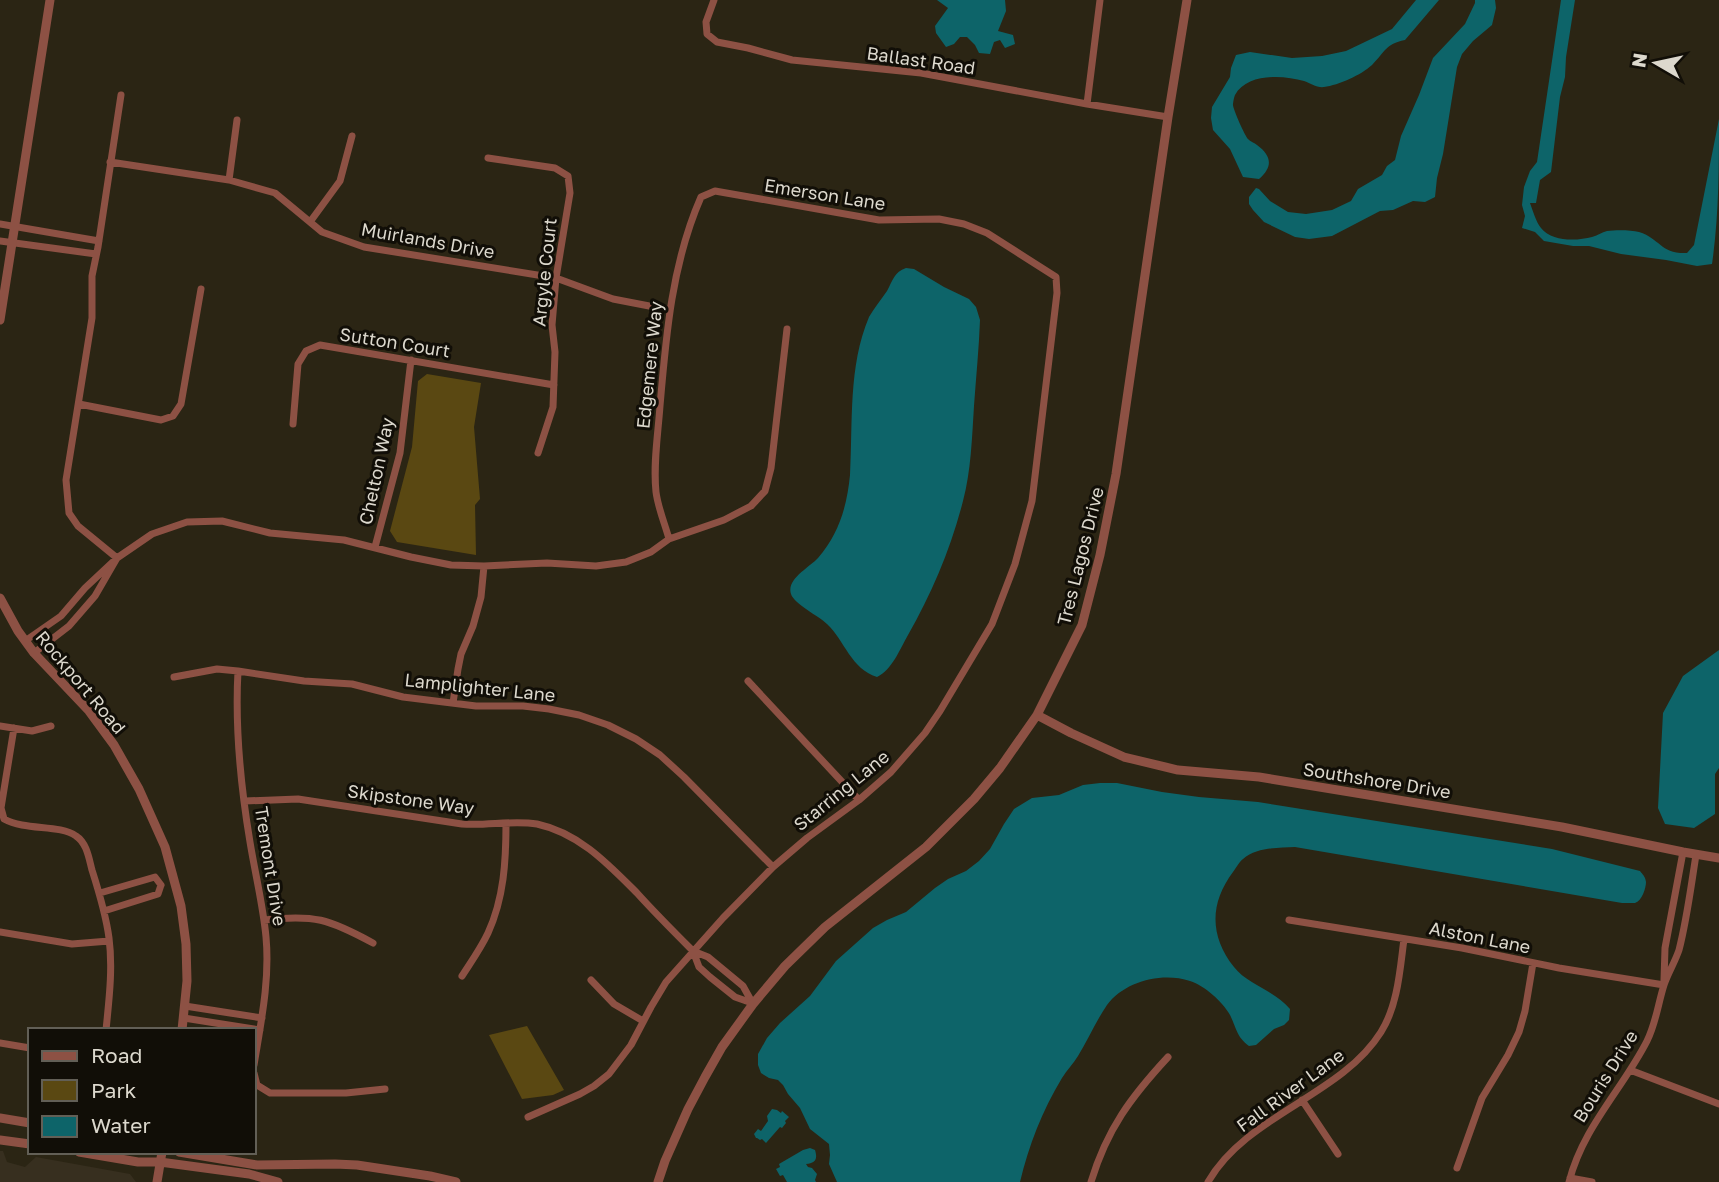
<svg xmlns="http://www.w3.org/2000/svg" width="1719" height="1182" viewBox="0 0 1719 1182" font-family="'Golos Text',sans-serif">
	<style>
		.commercial { fill: #372f1f }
		.park { fill: #5a4812 }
		.water { fill: #0d6469 }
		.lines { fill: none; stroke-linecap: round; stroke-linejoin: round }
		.minor { stroke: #8d5144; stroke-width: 7 }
		.tertiary { stroke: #8d5144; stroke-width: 9 }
		.labels { text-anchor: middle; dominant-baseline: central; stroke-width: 6; stroke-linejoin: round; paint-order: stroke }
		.street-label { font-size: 18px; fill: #dcd8cd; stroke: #110e07 }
	</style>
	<rect width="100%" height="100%" fill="#2b2514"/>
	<!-- commercial -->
	<path class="commercial" d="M0 1151H3L7 1162 25 1167 36 1157 130 1174 136 1182H0Z"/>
	<!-- park -->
	<path class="park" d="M427 374 481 383 474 427 480 499 475 505 476 555 397 542 390 531 412 447 418 381Z
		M527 1026 564 1090 553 1095 522 1099 489 1035Z"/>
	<!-- water -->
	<path class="water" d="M937 0H1005L1006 11 998 31 1013 35 1015 44 1005 48 1000 40 994 42 990 54 979 53 975 45 967 37H960L954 44 946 47 936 33 935 26 948 8Z
		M1416 0H1439L1405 40C1385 44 1385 52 1372 65 1361 75 1339 85 1324 87 1317 88 1310 83 1304 81 1283 75 1247 73 1235 95 1234 97 1233 103 1233 105 1233 109 1245 136 1248 139 1252 143 1252 141 1257 145 1272 156 1273 167 1259 179L1243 177 1230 149 1213 130 1211 118 1212 107 1230 77 1231 68 1236 55 1250 52 1292 58 1322 56 1346 51 1392 29Z
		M1475 0H1495L1496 8 1492 25 1473 41 1462 54 1457 67 1443 154 1437 178 1435 197 1425 202 1413 201 1393 210 1380 211 1332 236 1309 239 1295 237 1264 222 1253 210 1249 204V197L1256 188 1259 189 1270 201 1288 212 1306 214 1332 210 1351 201 1358 189 1382 175 1387 166 1395 160 1401 136 1419 95 1433 58 1465 24 1475 3Z
		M1561 0H1575L1566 57 1565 77 1560 97 1551 172 1540 180 1536 203H1530C1533 211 1536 222 1541 228 1552 242 1577 241 1592 237 1597 236 1602 232 1607 231 1616 230 1631 230 1639 232 1661 239 1660 254 1687 253L1694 245 1719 119C1719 168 1719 216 1712 264L1697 266 1666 260 1621 254 1589 246H1573L1544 241 1535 232 1522 228 1525 216 1522 205 1524 187 1530 171 1537 162Z
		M906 268 914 269 944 287 969 299 976 307 980 320C979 348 976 377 974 406 972 437 971 471 963 501 951 548 932 593 908 635 900 649 892 670 877 677 851 669 845 641 827 624 819 616 794 604 791 594 786 579 810 567 818 558 839 534 847 506 850 475 853 422 848 367 869 317 874 308 881 300 887 291 893 280 894 272 906 268Z
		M1719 650V768L1715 774V814L1694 828 1665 824 1658 808 1663 713 1683 676Z
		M1100 783H1117L1162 792 1199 797 1258 802 1552 849 1640 871C1643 875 1645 876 1646 882 1646 888 1642 901 1635 903 1634 903 1623 903 1622 903L1295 847C1278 848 1257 847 1243 859 1239 862 1236 868 1233 872 1210 903 1209 935 1234 967 1248 985 1274 990 1290 1009L1289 1020 1284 1025 1274 1029 1256 1045 1249 1046C1236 1036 1237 1029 1230 1015 1222 1001 1205 986 1190 981 1162 972 1125 981 1107 1005 1096 1021 1088 1040 1078 1056 1073 1064 1067 1070 1062 1078 1042 1111 1029 1145 1020 1182H837L829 1164 830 1155 829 1144 810 1129 800 1108 788 1094 783 1085 778 1080 769 1078 761 1073 758 1065V1054L767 1038 780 1023 810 996 836 961 873 928 887 920 906 912 935 888 948 879 966 871 979 861 990 849 1004 824 1014 809 1032 798 1059 795 1083 785Z
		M772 1109 777 1110 781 1113 782 1111 789 1117 785 1121 786 1123 782 1128 780 1127 766 1143 762 1139 760 1140 757 1138H756L754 1134 758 1129 761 1131 768 1121 767 1116Z
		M810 1148 815 1150C818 1160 815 1163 806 1164L808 1167 812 1168 817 1174 815 1180 816 1182H787L783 1175 780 1176 776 1169 780 1167 779 1164 803 1150Z"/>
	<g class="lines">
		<!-- minor -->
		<path class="minor" d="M714 0 706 22 707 34 717 42 748 48 792 60 921 73 1087 104 1168 117
			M121 95 98 247 92 276V318L66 480 69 513 78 526 117 558 152 534 187 522 222 521 270 533 344 540 411 557 451 565 484 566 547 563 596 566 626 562 651 552 669 539 724 520 751 506 765 491 771 468 787 329
			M1087 104 1100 0
			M488 158 555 168 568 176 570 193 556 278 552 325 555 352 553 407 538 453
			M110 162 229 180 275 193 322 232 364 247 556 278 613 299 670 310
			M229 180 237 120
			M310 222 340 181 352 136
			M0 224 99 241
			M0 241 96 254
			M79 404 161 420 173 416 181 404 201 289
			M293 424 298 364 306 351 320 345 554 385
			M375 547 400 453 411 360
			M25 641 61 616 85 588 117 558 95 596 69 626 34 653
			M238 671C235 725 241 788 250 842 255 873 263 905 266 937 270 980 261 1022 254 1065
			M174 677 217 669 238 671 304 681 352 684 403 697 476 706H523L549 709 579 715 608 725 636 739 660 755 684 777 773 867
			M748 681 859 800
			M453 703 458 669 461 654 473 626 481 597 484 566
			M0 726 32 731 51 726
			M14 728 1 808 4 819C26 831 59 824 76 836 87 843 89 859 92 870 99 892 106 915 109 938 113 968 109 1000 106 1030
			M245 801 298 799 462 824C487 826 512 820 537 824 579 833 608 864 637 893 655 913 674 932 693 951L708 957 743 986 753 1004
			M100 893 155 877 161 885
			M104 911 158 894 161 885
			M264 920C314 914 329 919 373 943
			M1289 920 1462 948 1559 968 1664 985
			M0 932 72 944 109 941
			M693 951 699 967 710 977 735 997 752 1003
			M462 976C471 962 481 948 488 933 504 898 506 861 506 823
			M591 980 614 1004 643 1021
			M1664 980 1665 948 1683 852
			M185 1006 262 1018
			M184 1018 260 1030
			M0 1043 30 1048
			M1630 1070 1719 1104
			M254 1073 257 1085 270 1093H346L385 1089
			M1302 1100 1338 1154
			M528 1117 580 1094 594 1086 609 1074 631 1045 651 1007 666 982 723 918 773 867 807 838 859 800 891 772 925 733 940 711 992 624 1015 564 1032 501 1057 293 1056 277 987 233 964 224 939 219 879 220 715 191 701 197C672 263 666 335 660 406 658 434 653 464 656 492 658 508 665 524 669 539
			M1457 1168 1482 1098 1508 1055 1519 1032 1525 1011 1533 963
			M1570 1178 1592 1182
			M1091 1182C1107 1129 1131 1097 1168 1057
			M1208 1182C1246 1115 1341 1096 1381 1032 1398 1005 1400 969 1404 939
			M1569 1182C1583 1127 1622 1090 1647 1041 1656 1023 1658 1004 1664 985 1668 973 1675 962 1679 950 1687 919 1691 886 1696 855"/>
		<!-- tertiary -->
		<path class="tertiary" d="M0 320 50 0
			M0 598 18 631 34 653 89 711 114 745 139 789 165 847 181 906 186 944 187 981 182 1030
			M1037 715 1071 733 1124 757 1178 770 1259 777 1562 827 1683 852 1719 858
			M0 1118 30 1123
			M0 1140 30 1144
			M79 1152 138 1162H160L249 1174 278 1182
			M179 1152 257 1165 335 1164 357 1165 430 1176 456 1182
			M157 1182 162 1152
			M658 1182 665 1161 688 1109 705 1077 722 1047 753 1004 785 966 825 927 926 847 974 799 1000 768 1037 715 1082 625 1100 555 1116 474 1168 117 1187 0"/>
	</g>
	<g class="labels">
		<!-- street labels -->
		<g class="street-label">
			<text transform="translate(921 60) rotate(8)">Ballast Road</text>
			<text transform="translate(825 194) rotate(9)">Emerson Lane</text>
			<text transform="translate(428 240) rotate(10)">Muirlands Drive</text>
			<text transform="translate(544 272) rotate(-84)">Argyle Court</text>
			<text transform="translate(395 342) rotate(9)">Sutton Court</text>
			<text transform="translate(649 365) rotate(-84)">Edgemere Way</text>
			<text transform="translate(376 471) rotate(-78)">Chelton Way</text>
			<text transform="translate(1080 556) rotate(-76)">Tres Lagos Drive</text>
			<text transform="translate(81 682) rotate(50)">Rockport Road</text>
			<text transform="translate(480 687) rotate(6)">Lamplighter Lane</text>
			<text transform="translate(1377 780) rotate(9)">Southshore Drive</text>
			<text transform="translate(841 790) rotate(-39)">Starring Lane</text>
			<text transform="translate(411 799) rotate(8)">Skipstone Way</text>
			<text transform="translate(271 866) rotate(81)">Tremont Drive</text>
			<text transform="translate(1480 937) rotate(11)">Alston Lane</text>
			<text transform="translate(1605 1076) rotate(-58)">Bouris Drive</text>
			<text transform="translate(1290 1090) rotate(-36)">Fall River Lane</text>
		</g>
	</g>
	<!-- legend -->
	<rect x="28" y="1028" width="228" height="126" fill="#110e07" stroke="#625f56" stroke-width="2"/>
	<rect x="42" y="1051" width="35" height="10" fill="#8d5144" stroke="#625f56" stroke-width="2"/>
	<text x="91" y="1063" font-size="21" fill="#dcd8cd">Road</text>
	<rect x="42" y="1080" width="35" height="21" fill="#5a4812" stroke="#625f56" stroke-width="2"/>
	<text x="91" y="1098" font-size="21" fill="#dcd8cd">Park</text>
	<rect x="42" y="1116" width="35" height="21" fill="#0d6469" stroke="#625f56" stroke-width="2"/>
	<text x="91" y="1133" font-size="21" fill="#dcd8cd">Water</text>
	<!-- north arrow -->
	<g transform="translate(1656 63) rotate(279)" stroke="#110e07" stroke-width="5" paint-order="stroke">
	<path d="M0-5L12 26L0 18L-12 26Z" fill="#dcd8cd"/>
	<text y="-10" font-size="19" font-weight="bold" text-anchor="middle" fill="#dcd8cd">N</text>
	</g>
</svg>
